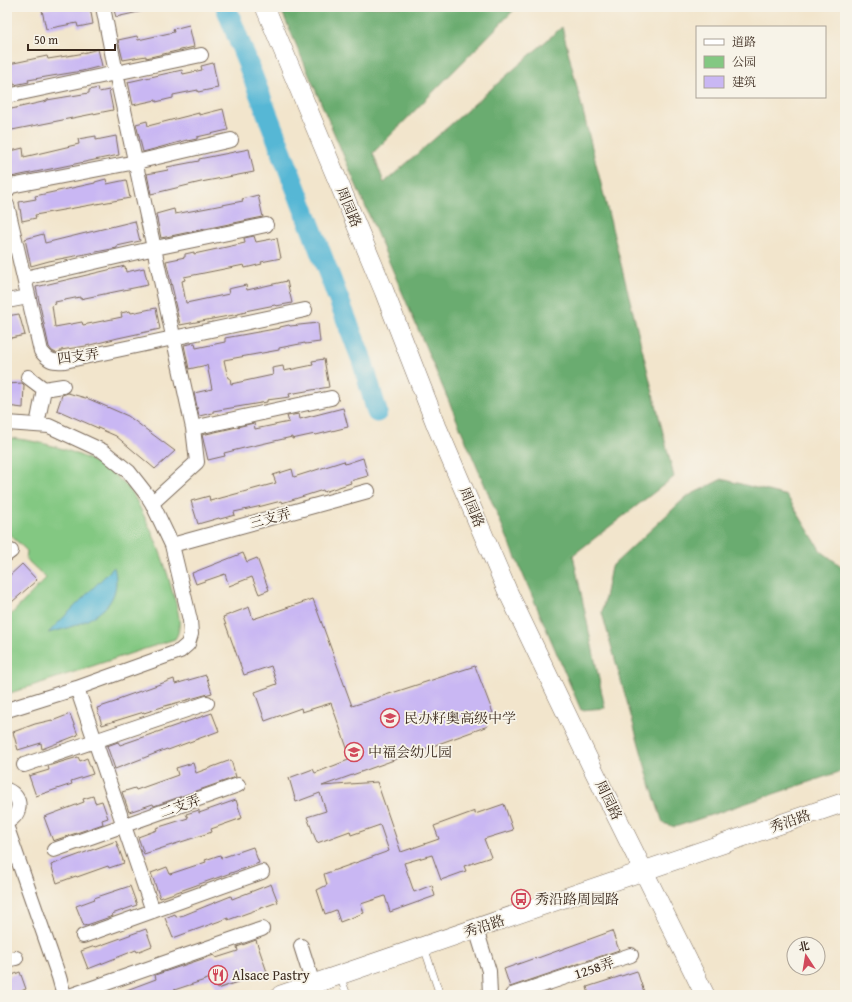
<svg xmlns="http://www.w3.org/2000/svg" width="852" height="1002" viewBox="0 0 852 1002" font-family="'Gentium Book Plus','Noto Serif SC',serif">
	<style>
		.green { fill: #83c882; stroke: #5f7950 }
		.forest { fill: #6aac70; stroke: #526b47 }
		.water { fill: #56b7d5; stroke: #48707a }
		.lines { fill: none; stroke-linecap: round; stroke-linejoin: round }
		.river { stroke: #56b7d5; stroke-width: 21 }
		.building { fill: #c9b7f3 }
		.lane-casing { stroke: #7b6b5b; stroke-width: 8 }
		.street-casing { stroke: #7b6b5b; stroke-width: 16 }
		.secondary-casing { stroke: #7b6b5b; stroke-width: 20 }
		.lane { stroke: #fff; stroke-width: 7 }
		.street { stroke: #fff; stroke-width: 14 }
		.secondary { stroke: #fff; stroke-width: 19 }
		.labels { text-anchor: middle; dominant-baseline: central; stroke-width: 3.5; stroke-linejoin: round; paint-order: stroke }
		.street-label { font-size: 14px; fill: #3b2a1e; stroke: #f7f3e8 }
		.poi-label { font-size: 14px; fill: #3b2a1e; stroke: #f7f3e8; text-anchor: start }
	</style>
	<rect width="100%" height="100%" fill="#f7f3e8"/>
	<filter id="ink" filterUnits="userSpaceOnUse"><feTurbulence type="fractalNoise" baseFrequency=".025" numOctaves="2"/><feDisplacementMap in="SourceGraphic" scale="8" xChannelSelector="R" yChannelSelector="G"/><feConvolveMatrix kernelMatrix="1 2 1 2 8 2 1 2 1" color-interpolation-filters="sRGB"/></filter>
	<filter id="wash" filterUnits="userSpaceOnUse"><feTurbulence type="fractalNoise" baseFrequency=".012" numOctaves="4" result="noise"/><feDisplacementMap in="SourceGraphic" scale="16" xChannelSelector="R" yChannelSelector="G"/><feGaussianBlur stdDeviation="0.9" result="paint"/><feColorMatrix in="noise" values="0 0 0 0 0 0 0 0 0 0 0 0 0 0 0 0 0 1.4 0 .05"/><feComposite in="paint" operator="in"/></filter>
	<g filter="url(#wash)">
		<rect width="100%" height="100%" fill="#f2e5cc"/>
		<!-- green -->
		<path class="green" d="M9 438C51 442 101 457 129 489 134 495 138 504 141 510 154 535 164 559 171 587 175 602 185 625 175 639L7 694V619L46 578 26 559 27 551 7 532V439Z"/>
		<!-- forest -->
		<path class="forest" d="M280 7H517L373 153 384 183 562 27 674 477 573 555 605 708 581 710Z
			M722 479 787 496 821 551 845 569V770L675 827 663 823 651 787 602 613 611 567 686 497Z"/>
		<!-- water -->
		<path class="water" d="M114 567C126 611 82 625 48 633Z"/>
		<g class="lines">
			<!-- river -->
			<path class="river" d="M226 7 362 360 377 412"/>
		</g>
		<g id="blocks">
			<!-- building -->
			<path class="building" d="M54 7H90L93 24 78 27 77 23 46 29 42 10Z
				M113 7H142L143 11 116 17Z
				M189 25 194 47 146 58V56L123 60 118 40 137 36 138 40 174 32 173 29Z
				M98 49 102 66 82 71 28 80 29 82 14 85 9 64 47 56 48 59 79 54Z
				M213 63 218 88 198 92V90L173 95V98L156 102V100L133 105 128 82 182 70 183 74 202 70 201 66Z
				M98 88 99 92 109 90 113 110 7 131V110L47 101V100L89 93V90Z
				M223 109 228 130 197 137V139L187 141V140L143 152 136 124 147 121 148 126 199 113V115Z
				M96 136V140L116 136 119 155 11 177 7 160V152L23 148 24 157 79 144 78 139Z
				M249 149 254 172 201 182 151 194 147 174 168 170 167 167 199 161V159Z
				M106 179 107 184 126 180 130 198 35 215 36 218 22 221 19 202 36 199 35 196 95 183V182Z
				M258 195 263 217 161 238 156 214 174 209 175 214 207 208 243 201 242 199Z
				M135 221 140 241 117 246V248L49 261 31 266 25 239 43 234 45 243Z
				M254 236 256 242 277 238 281 258 261 262 262 264 245 268 244 265 184 277 185 280 182 281 186 303 229 294 228 289 246 285 247 290 287 281 292 303 276 306 275 305 245 311 246 312 234 315 180 325 174 299H175L166 261 185 257V254L194 252V254L245 243 244 238Z
				M125 266 126 272 144 268 148 285 80 299V297L55 302 56 304 52 305 55 327 82 322 83 325 122 317 121 313 130 311 131 313 156 308 160 329 118 338 86 346 61 350V352L56 353 52 351 49 347 36 287Z
				M19 314 25 335 7 339V316Z
				M318 323 320 342 305 344V343L279 348V350L224 360 228 378H230L231 384 273 375 272 368 283 366 284 371 313 365 312 361 324 359 329 387 289 394 290 397 267 400V402L213 411V413L199 416 194 393 212 389 207 365 189 369 184 345 195 343 196 348 225 342V338L280 328V327L289 325 290 326Z
				M22 383 24 385 23 408 7 406V384Z
				M68 393 89 399 128 416 175 451 155 469 116 436 57 410 62 395Z
				M343 408 348 427 316 435 315 434 292 439V437L244 448 224 453 225 456 208 460 202 435 254 423 255 429 289 422 287 416 299 414 300 419Z
				M363 458 368 476 350 481 351 483 324 492 323 490 282 503 281 501 262 506 234 512 235 515 220 519 219 518 198 524 191 501 209 496 210 501 276 483 273 475 292 469 294 477 344 461 345 464Z
				M243 553 247 562 257 558 269 590 259 594 252 577 229 586 225 574 196 584 192 573Z
				M22 564 37 580 12 602 7 597V578Z
				M313 599 352 706 475 666 493 713 483 717 488 726 322 786 377 782 401 852 439 839 434 826 475 811V814L504 804 513 830 484 839 491 857 464 866 466 871 441 880 432 855 404 863 414 892 432 885 435 896 390 912 385 896 361 904 364 913 340 922 336 910 325 914 317 890 327 885 324 874 389 851 380 825 351 835 350 831 317 843 307 817 326 811 320 793 296 802 289 778 313 769 315 773 351 759 331 703 302 712 301 708 265 721 255 692 277 684 271 666 244 675 223 617 249 607 253 619Z
				M206 675 212 693 165 706 144 713V712L102 725 97 708 118 701V699L174 679 175 684Z
				M212 713 219 731 168 750 167 749 115 769 107 746 118 742 120 745Z
				M70 714 78 735 42 749 41 743 18 750 13 732 35 724 52 720V721Z
				M78 757 80 761 87 758 93 774 71 781 72 784 36 796 29 776 49 770 48 766Z
				M231 760 236 777 154 806 153 804 129 812 122 792 135 788 136 790 178 775 176 768 193 763 196 773Z
				M93 796 95 803 102 801 108 818 102 820 103 824 53 841 44 817 84 802 83 799Z
				M236 800 242 818 211 829 212 832 144 854 138 837 157 830 156 828 188 818 186 814 199 810V813Z
				M116 841 124 863 109 868 108 866 77 877 76 876 57 883 51 865Z
				M253 847 259 863 160 898 151 873 167 867 170 874 206 862 205 860 220 855 221 858Z
				M271 884 278 902 228 920V918L173 938 165 918 175 914 176 917 184 915 231 896 232 899Z
				M130 886 137 905 112 914 113 916 84 926 76 906 95 899 94 898Z
				M146 929 152 946 137 952 136 950 88 969 81 951 95 946 96 947Z
				M612 931 619 950 510 987 504 969 535 958V959Z
				M256 940 267 972 217 989 211 978 165 993 166 995H116V994L156 979 155 975 214 955 216 958 238 951 237 947Z
				M637 971 644 992 634 995H589L587 987Z
				M20 972 26 989 11 995H7V977Z"/>
		</g>
	</g>
	<g filter="url(#ink)">
		<use href="#blocks" fill-opacity="0" stroke="#7b6b5b" stroke-width="1"/>
		<g class="lines">
			<!-- lane casing -->
			<g class="lane-casing">
				<path id="lane" d="M424 947 440 995
					M340 976 347 995"/>
			</g>
			<!-- street casing -->
			<g class="street-casing">
				<path id="street" d="M103 7 116 73 193 428 197 462 152 503
					M7 96 201 55
					M7 191 10 186 16 185 136 162 231 140
					M7 205 41 351C49 361 52 362 65 361L305 310
					M25 278 155 248 266 225
					M7 301 28 297
					M28 377 44 389 63 386
					M7 423 49 426 103 451 129 472 147 495 152 503 172 545 190 620 191 634 188 644 180 651 77 688 7 710
					M37 425 44 389
					M193 428 331 398
					M172 545 368 491
					M7 554 11 551
					M77 688 153 911
					M24 765 207 703
					M7 790C23 797 22 814 7 822
					M7 828 59 977 64 995
					M54 850 238 785
					M476 929 489 971 490 995
					M83 936 262 872
					M301 946 313 984
					M7 960 16 958
					M72 995 262 929
					M512 995 631 955"/>
			</g>
			<!-- secondary casing -->
			<g class="secondary-casing">
				<path id="secondary" d="M265 7 384 291 437 427 507 590 592 767 705 995
					M281 995 845 802"/>
			</g>
			<!-- lane -->
			<use href="#lane" class="lane"/>
			<!-- street -->
			<use href="#street" class="street"/>
			<!-- secondary -->
			<use href="#secondary" class="secondary"/>
		</g>
	</g>
	<!-- icons -->
	<defs>
		<g id="school-ring" transform="scale(1)"><circle r="9.5" fill="#f7f3e8" stroke="#d1495b" stroke-width="1.5"/><path d="M0-5L7-2L0 1L-7-2ZM-4 1L0 2.5L4 1V4Q0 6-4 4Z" fill="#d1495b"/></g>
		<g id="bus-ring" transform="scale(1)"><circle r="9.5" fill="#f7f3e8" stroke="#d1495b" stroke-width="1.5"/><path d="M-5-6H5V4H4V6H2V4H-2V6H-4V4H-5ZM-3.5-4V0h7V-4ZM-3.5 1.2v1.5H-2V1.2ZM2 1.2v1.5H3.5V1.2Z" fill="#d1495b"/></g>
		<g id="restaurant-ring" transform="scale(1)"><circle r="9.5" fill="#f7f3e8" stroke="#d1495b" stroke-width="1.5"/><path d="M-5-6h1v4h1v-4h1v4h1v-4h1v5L-1.5 .5V6h-2V.5L-5-1ZM5-6V6H3V1.5H1.5Q1.5-4 5-6Z" fill="#d1495b"/></g>
	</defs>
	<g fill-rule="evenodd">
		<use href="#school-ring" x="390" y="718"/>
		<use href="#school-ring" x="354" y="752"/>
		<use href="#bus-ring" x="521" y="899"/>
		<use href="#restaurant-ring" x="218" y="975"/>
	</g>
	<g class="labels">
		<!-- street labels -->
		<g class="street-label">
			<text transform="translate(349 207) rotate(67)">周园路</text>
			<text transform="translate(78 356) rotate(-8)">四支弄</text>
			<text transform="translate(472 507) rotate(67)">周园路</text>
			<text transform="translate(270 518) rotate(-15)">三支弄</text>
			<text transform="translate(609 800) rotate(64)">周园路</text>
			<text transform="translate(180 806) rotate(-20)">二支弄</text>
			<text transform="translate(790 821) rotate(-19)">秀沿路</text>
			<text transform="translate(484 926) rotate(-18)">秀沿路</text>
			<text transform="translate(594 968) rotate(-18)">1258弄</text>
		</g>
		<!-- poi labels -->
		<g class="poi-label">
			<text x="404" y="718">民办籽奥高级中学</text>
			<text x="368" y="752">中福会幼儿园</text>
			<text x="535" y="899">秀沿路周园路</text>
			<text x="232" y="975">Alsace Pastry</text>
		</g>
	</g>
	<!-- margin -->
	<rect width="852" height="1002" fill="none" stroke="#f7f3e8" stroke-width="24"/>
	<!-- legend -->
	<rect x="696" y="26" width="130" height="72" fill="#f7f3e8" stroke="#aca397"/>
	<rect x="704" y="39" width="20" height="6" fill="#ffffff" stroke="#aca397"/>
	<text x="732" y="46" font-size="12" fill="#3b2a1e">道路</text>
	<rect x="704" y="56" width="20" height="12" fill="#83c882" stroke="#aca397"/>
	<text x="732" y="66" font-size="12" fill="#3b2a1e">公园</text>
	<rect x="704" y="76" width="20" height="12" fill="#c9b7f3" stroke="#aca397"/>
	<text x="732" y="86" font-size="12" fill="#3b2a1e">建筑</text>
	<!-- north arrow -->
	<g transform="translate(806 956) rotate(348)"><circle r="19" fill="#f7f3e8" stroke="#aca397"/>
	<path d="M0-3L7 15L0 10L-7 15Z" fill="#d1495b"/>
	<text y="-6" font-size="11" font-weight="bold" text-anchor="middle" fill="#3b2a1e">北</text>
	</g>
	<!-- scale -->
	<path d="M28 44v6h87v-6" fill="none" stroke="#3b2a1e" stroke-width="2"/>
	<text x="34" y="44" font-size="12" fill="#3b2a1e" stroke="#f7f3e8" stroke-width="3" paint-order="stroke">50 m</text>
</svg>
